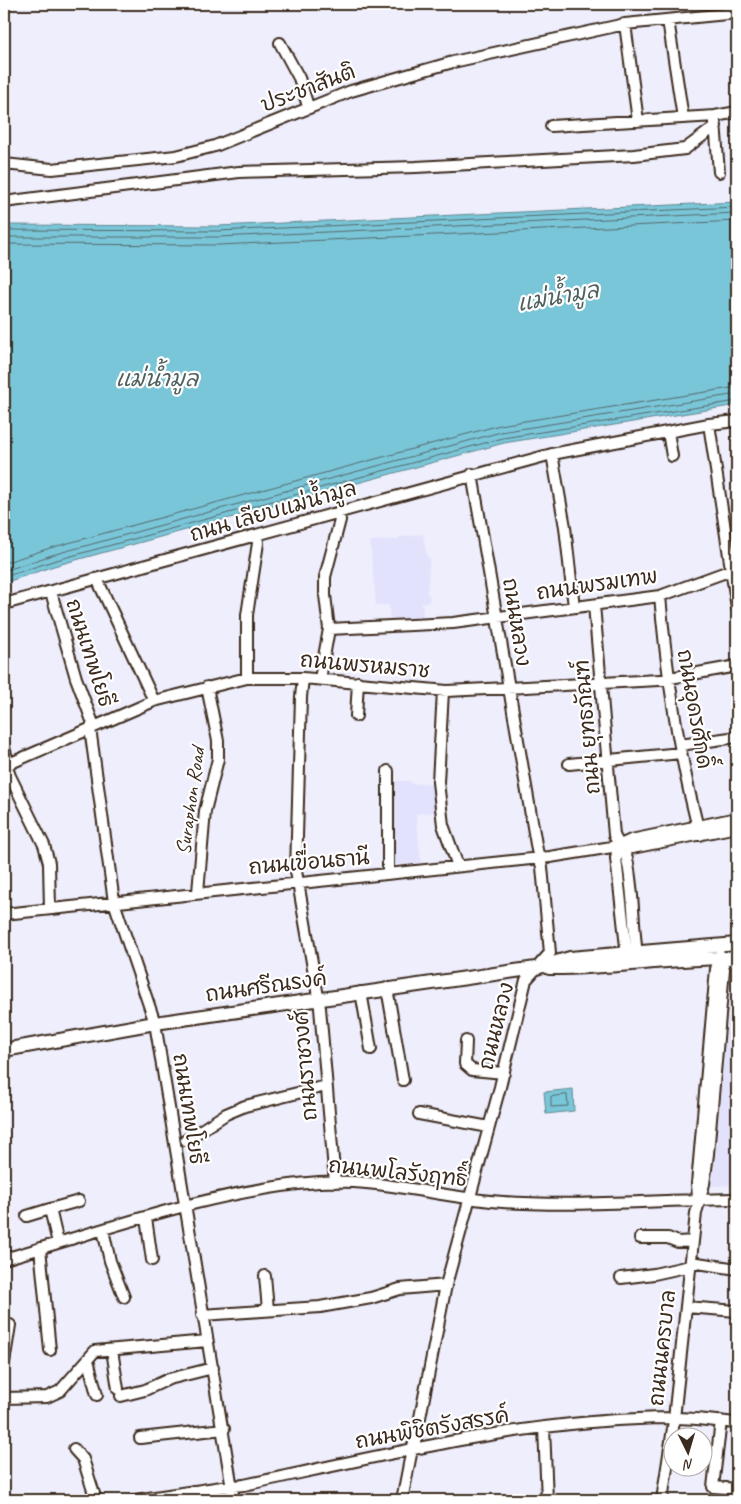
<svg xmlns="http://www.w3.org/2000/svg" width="741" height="1504" viewBox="0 0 741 1504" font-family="Caveat,'Playpen Sans Thai',sans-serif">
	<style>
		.built { fill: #e3e2fc }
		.water { fill: #7ac6d9; stroke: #61888e }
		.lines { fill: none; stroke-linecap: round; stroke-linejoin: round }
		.shore { stroke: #546869; stroke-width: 1 }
		.minor-casing { stroke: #3b2a1e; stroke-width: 14 }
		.major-casing { stroke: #3b2a1e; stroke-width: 16 }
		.minor { stroke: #fff; stroke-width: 10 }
		.major { stroke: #fff; stroke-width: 12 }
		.labels { text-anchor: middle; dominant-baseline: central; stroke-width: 4.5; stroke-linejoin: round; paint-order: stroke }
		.street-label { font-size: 21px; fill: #3b2a1e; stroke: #fff }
		.water-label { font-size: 22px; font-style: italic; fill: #51615f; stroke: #fff }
	</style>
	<rect width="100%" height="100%" fill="#eeeefd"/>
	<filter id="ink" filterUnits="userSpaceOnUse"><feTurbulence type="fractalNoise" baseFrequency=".02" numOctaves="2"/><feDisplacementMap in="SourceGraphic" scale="10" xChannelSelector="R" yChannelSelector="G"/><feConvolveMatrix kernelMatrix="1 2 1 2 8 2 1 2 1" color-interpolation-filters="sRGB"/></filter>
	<g filter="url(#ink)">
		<!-- built -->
		<path class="built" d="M423 534 427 558 430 557 427 593 430 597 429 602 422 603 423 618 390 619 389 605H376L370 541 396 540 400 537Z
			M390 781H411V784L436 783 437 812 416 814 421 863 389 865Z
			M737 969V1185L712 1186 732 973Z"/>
		<!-- water -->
		<path class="water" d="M737 202V405L504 443 54 566 4 583V225L218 226Z
			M573 1089 574 1111 546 1114 544 1092Z"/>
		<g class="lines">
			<!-- shore -->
			<path class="shore" d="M4 230 218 231 737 207
				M4 237H219L737 213
				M4 244 219 245 737 221
				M4 563 50 548 500 425 737 387
				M4 571 52 555 501 432 737 394
				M4 577 53 561 503 438 737 401
				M567 1095 568 1106 551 1107V1097Z"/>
			<!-- minor casing -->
			<g class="minor-casing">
				<path id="minor" d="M668 20 683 118
					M625 24 638 121
					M280 43 299 78 308 106
					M715 122 719 172
					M551 126 715 116 737 112
					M4 164 52 169 176 156 215 146 351 91 453 62 625 24 737 13
					M4 202 239 172 416 167 634 155 685 149 716 126
					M709 424 737 608
					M668 432 672 456
					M552 454 565 527 574 607
					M97 579 154 701
					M51 592 76 678 94 726
					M660 596C667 677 679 757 700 835
					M4 604 552 454 709 424 737 421
					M594 605 614 835C617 843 625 851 627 859 633 887 633 918 636 946L631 953
					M329 629 325 595V577L340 520 338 512
					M247 678V615L258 543 257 536
					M303 678 301 697 296 871 320 1008 335 1182
					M320 679 329 629 453 623 660 596 737 568
					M443 691 438 782 443 825 458 866
					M356 716 358 682
					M90 728 114 902 155 1023 234 1500
					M680 745 737 737
					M4 748 9 764
					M569 764 681 753
					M6 765 10 776 44 845 49 863 50 909
					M4 766 154 701 247 678H303L447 691 659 680 737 666
					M618 846 632 848 737 827
					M618 846 616 858 626 947 631 957
					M388 874V771
					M198 892 205 811 218 759V741L207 687
					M4 914 550 857 618 846 631 840 737 818
					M387 988 403 1080
					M361 992 371 1049
					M466 1041 465 1064 472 1070 504 1073
					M419 1114 489 1127
					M186 1140 226 1114 245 1106 326 1086
					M698 1197 697 1184 716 969 720 955
					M50 1209 79 1201
					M27 1216 50 1209 58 1243
					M146 1218 152 1260
					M103 1230 110 1261 124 1297
					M640 1238H668L678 1242 693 1241
					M40 1248 50 1350
					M4 1259C105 1230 214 1190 319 1182 380 1178 442 1198 503 1202 581 1207 660 1200 737 1199
					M691 1262 737 1269
					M265 1276 268 1310
					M621 1278 654 1274 690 1266
					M686 1307 737 1311
					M202 1315 320 1307 371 1298 400 1289 446 1285
					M112 1350 118 1389
					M88 1360 97 1395
					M4 1363 10 1325
					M121 1396 145 1390 169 1379 213 1368
					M4 1398 47 1397 60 1391 95 1351 207 1341
					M721 1421 713 1487 737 1489
					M544 1427 547 1500
					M140 1438 224 1429
					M74 1449 83 1459 96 1500
					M135 1500 222 1487 244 1485C385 1455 527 1419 673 1418 694 1418 716 1421 737 1423
					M402 1500 412 1449 416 1438 446 1285 500 1087 526 980 550 953 542 867 537 850 472 474
					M662 1500 673 1428 696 1213 704 1184 708 1154 724 969 720 958"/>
			</g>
			<!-- major casing -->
			<g class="major-casing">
				<path id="major" d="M549 968C612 969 674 957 737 958
					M4 1050 155 1023 536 968 570 958 737 944"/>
			</g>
			<!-- minor -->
			<use href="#minor" class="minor"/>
			<!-- major -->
			<use href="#major" class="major"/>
		</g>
	</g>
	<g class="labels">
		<!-- street labels -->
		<g class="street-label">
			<text transform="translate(308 88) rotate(-21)">ประชาสันติ</text>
			<text transform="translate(273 511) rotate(-16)">ถนน เลียบแม่น้ำมูล</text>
			<text transform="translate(597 584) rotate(-8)">ถนนพรมเทพ</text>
			<text transform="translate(517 622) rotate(81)">ถนนหลวง</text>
			<text transform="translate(90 653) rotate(72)">ถนนเทพโยธี</text>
			<text transform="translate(365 665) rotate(5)">ถนนพรหมราช</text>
			<text transform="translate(695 709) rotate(80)">ถนนอุดรศักดิ์</text>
			<text transform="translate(587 727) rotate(-95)">ถนน ยุทธภัณฑ์</text>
			<text transform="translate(190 801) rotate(-82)">Suraphon Road</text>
			<text transform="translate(309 862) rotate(-5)">ถนนเขื่อนธานี</text>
			<text transform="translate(266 986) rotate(-8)">ถนนศรีณรงค์</text>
			<text transform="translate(496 1026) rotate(-76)">ถนนหลวง</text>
			<text transform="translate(305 1066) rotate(-95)">ถนนราชวงศ์</text>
			<text transform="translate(189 1109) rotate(81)">ถนนเทพโยธี</text>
			<text transform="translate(398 1172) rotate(6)">ถนนพโลรังฤทธิ์</text>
			<text transform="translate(662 1348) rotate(-84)">ถนนนครบาล</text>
			<text transform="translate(432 1428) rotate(-10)">ถนนพิชิตรังสรรค์</text>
		</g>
		<!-- water labels -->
		<g class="water-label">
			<text transform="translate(558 297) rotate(-10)">แม่น้ำมูล</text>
			<text x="157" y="379">แม่น้ำมูล</text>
		</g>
	</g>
	<!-- margin -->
	<rect width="741" height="1504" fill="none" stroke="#fff" stroke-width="20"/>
	<rect x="10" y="10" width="721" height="1484" fill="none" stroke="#3b2a1e" stroke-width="2" filter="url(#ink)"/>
	<!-- north arrow -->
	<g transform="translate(688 1452) rotate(175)"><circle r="24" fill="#ffffff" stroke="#b1aaa5"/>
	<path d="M0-4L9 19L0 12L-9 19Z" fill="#3b2a1e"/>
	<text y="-8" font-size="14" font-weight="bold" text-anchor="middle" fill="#3b2a1e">N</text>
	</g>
</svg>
